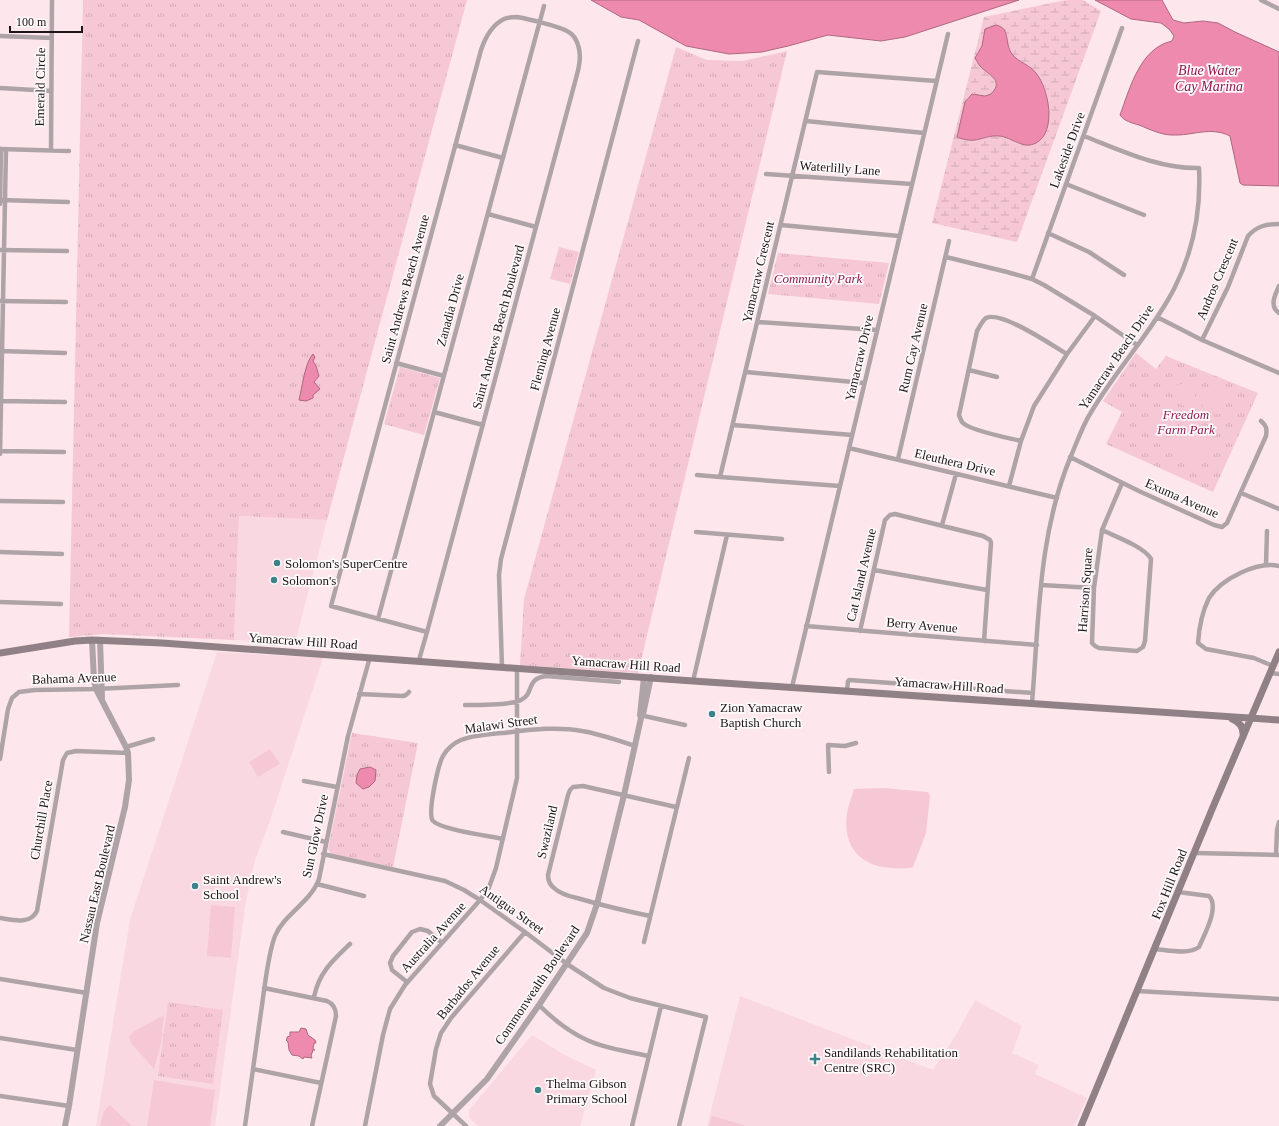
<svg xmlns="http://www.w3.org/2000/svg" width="1279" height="1126" viewBox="0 0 1279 1126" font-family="'Times New Roman',serif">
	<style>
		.built { fill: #f9d8e2 }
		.grass { fill: url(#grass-tufts) }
		.wetland { fill: url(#wetland-marsh); fill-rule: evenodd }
		.pitch { fill: #f6c8d6 }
		.water { fill: #ee8aad; stroke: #af6780 }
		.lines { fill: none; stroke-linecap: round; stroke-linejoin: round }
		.minor { stroke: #aea4a7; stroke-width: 4.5 }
		.tertiary { stroke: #aea4a7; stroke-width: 6 }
		.secondary { stroke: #8f8185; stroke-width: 7 }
		.poi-dot { fill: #3b8389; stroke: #fef9fa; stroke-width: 1.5 }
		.labels { text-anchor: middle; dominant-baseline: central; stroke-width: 3.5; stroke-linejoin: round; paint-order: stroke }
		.street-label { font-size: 13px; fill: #1d1517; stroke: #fef9fa }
		.park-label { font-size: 13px; font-style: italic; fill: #911c53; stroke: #fef9fa }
		.poi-label { font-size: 13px; fill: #1d1517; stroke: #fef9fa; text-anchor: start }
		.water-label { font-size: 14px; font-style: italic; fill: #901a51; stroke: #fef9fa }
	</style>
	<defs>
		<pattern id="grass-tufts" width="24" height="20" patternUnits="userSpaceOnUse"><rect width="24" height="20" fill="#f6c8d6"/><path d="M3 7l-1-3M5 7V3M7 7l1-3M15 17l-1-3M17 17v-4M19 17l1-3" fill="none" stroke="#d2abb7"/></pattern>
		<pattern id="wetland-marsh" width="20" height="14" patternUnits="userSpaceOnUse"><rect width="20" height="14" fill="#f6c8d6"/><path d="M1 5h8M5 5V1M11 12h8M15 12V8" fill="none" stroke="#d2abb7"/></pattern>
	</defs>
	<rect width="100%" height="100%" fill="#fee6ed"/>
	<!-- built -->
	<path class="built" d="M239 516 327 520 295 643 234 640Z
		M217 652 323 658 269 824 255 860 246 901 215 1126H96L130 920Z
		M740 996 933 1070 956 1035 975 1000 1022 1026 1012 1053 1039 1065 1035 1074 1087 1098 1074 1126H707Z
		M532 1035 565 1055 596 1070 580 1126H478L469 1118V1110Z"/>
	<!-- grass -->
	<path class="grass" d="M83 0H467L327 520 239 516 234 640 104 634 69 637Z
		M676 47 707 60 743 61 787 51 638 673 520 665 524 599Z
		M559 247 579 252 570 284 550 279Z
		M778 253 889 263 879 304 768 294Z
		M1136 353 1156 369 1166 356 1258 393 1213 492 1106 444 1122 412 1103 401Z
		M400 367 440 378 424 435 384 424Z
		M352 733 418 743 393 867 331 854 328 849Z
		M168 1002 223 1010 213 1084 158 1076Z"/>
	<!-- wetland -->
	<path class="wetland" d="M1066 0H1083L1101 11 1017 242 932 223 984 17ZM996 25C1010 28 1004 39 1009 49 1013 58 1025 63 1032 69 1050 83 1052 112 1046 132L1023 145 1013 140 998 135 972 141 957 137 967 99 969 96C978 94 982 96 991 94 1003 82 984 64 977 54 984 48 984 37 985 29Z"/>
	<!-- pitch -->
	<path class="pitch" d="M1179 384H1189L1196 393 1192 406 1188 408 1175 401 1173 391Z
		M1220 393 1226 399 1225 409 1217 414 1204 409 1202 405 1210 394Z
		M1154 415 1167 420 1168 424 1161 435H1151L1144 428 1145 420Z
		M1188 418 1211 430 1214 446 1203 459 1186 458 1176 445 1182 420Z
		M270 749 280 764 258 777 249 762Z
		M884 788 928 792 930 796 926 833 913 867C903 870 893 868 883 867 854 862 843 840 847 813 848 805 852 797 854 789Z
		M211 905 235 907 231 958 207 956Z
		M164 1015 161 1043 154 1069 131 1043 129 1037 133 1032Z
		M154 1080 215 1090 210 1126H147Z
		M110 1105 132 1126H100L104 1111Z
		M712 1116 744 1125V1126H709Z"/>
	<!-- water -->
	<path class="water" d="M591 0H1019L905 37 881 41 828 35 788 46 762 52 729 54 686 46 639 20 621 17Z
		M1095 0H1162L1173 20 1184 23 1203 21 1218 23 1235 32 1279 52V186L1243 185 1240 183 1230 136C1210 126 1193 136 1172 135 1161 135 1149 129 1139 125 1132 123 1124 121 1120 115 1130 88 1140 48 1172 41L1174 36 1169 29 1161 23 1131 19Z
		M996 25C1011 28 1004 43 1012 54 1018 62 1030 65 1036 73 1049 88 1057 132 1036 143 1023 150 1012 137 999 136 991 135 982 139 975 140 970 141 961 139 957 137L965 102 972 94 985 96 991 94C1005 80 987 74 980 66 978 64 977 61 975 58L982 46 985 29Z
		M313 354 315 357 313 361 316 366 319 376 314 382 320 389 313 395V398L306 401 299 400C302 388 305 362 313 354Z
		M370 767 376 770 375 781 369 787 363 789 356 783 357 775 360 769Z
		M301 1028 306 1029 308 1035 315 1040 316 1043H314L313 1049 315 1050H313L311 1056 312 1058 304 1057 303 1059 299 1056 292 1055 289 1050 288 1042 286 1040 287 1039V1037L290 1036V1032H299Z"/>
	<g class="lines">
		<!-- minor -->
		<path class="minor" d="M1261 0 1279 9
			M0 36 52 38
			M0 88 51 91
			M806 121 924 133
			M455 145 503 158
			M0 149 69 151
			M51 150 52 0
			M766 174 912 184
			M1066 184 1144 215
			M0 200 68 202
			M0 204 1 149
			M488 214 536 227
			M781 225 899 236
			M1048 233 1089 252 1124 275
			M0 250 67 251
			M946 257 1007 272 1032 279 1044 285 1095 316 1137 345
			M1032 279 1122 28
			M1279 286C1275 295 1269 306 1279 313
			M0 301 66 302
			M1157 317 1202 340 1279 373
			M758 322 877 330
			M1202 340 1228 287 1248 236C1257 226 1266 224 1279 224
			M0 351 65 353
			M396 363 444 376
			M969 370 997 377
			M746 372 864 383
			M0 401 65 402
			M434 412 483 425
			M733 425 852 435
			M1021 441C1009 438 971 431 963 423 961 421 960 418 959 415L977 331C980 326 982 321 986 318 1001 310 1053 346 1067 354
			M849 448 1057 498
			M0 451 64 452
			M0 454 6 149
			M1070 457 1141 492 1214 525 1222 527 1227 523 1266 436C1267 429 1267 426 1261 421
			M898 459 949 241
			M697 475 720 477
			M840 486 720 477 817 72 936 81
			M1009 486 1021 441 1034 406 1067 354 1095 316
			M1241 493 1279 509
			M0 501 63 502
			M942 525 956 474
			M1102 530 1094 588 1092 643 1095 646 1099 648 1137 651 1143 647 1145 641 1151 559C1145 547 1114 536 1102 530L1122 483
			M696 532 782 539
			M0 552 62 554
			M1266 565 1267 531
			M874 570 987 590
			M1041 585 1094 588
			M0 602 61 604
			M378 619 544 6
			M806 626 1037 645
			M860 631 885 520 890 515 895 514 983 536 990 540 991 543 984 641
			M419 660 427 632 575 82C579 68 583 54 576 40 574 36 571 33 567 31 558 26 528 19 517 17 513 17 508 17 504 19 492 25 485 38 481 50L331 606 427 632
			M1273 666 1254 658 1206 649 1198 643C1199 628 1202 612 1209 598 1221 579 1257 561 1279 566
			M502 667 499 575 501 559 638 41
			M1270 673 1279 674
			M693 681 727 535
			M792 687 948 34
			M847 691 848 681 849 680 1033 693
			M359 694 403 696 406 695 409 692
			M1032 703C1039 620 1038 534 1071 456 1077 442 1082 427 1090 414 1115 371 1151 333 1174 289 1193 252 1201 209 1199 168 1159 169 1120 150 1084 136
			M465 705C477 705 513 705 521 700 535 693 525 679 546 676L619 682
			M640 715 685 725
			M126 747 153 739
			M0 759 8 709 12 698 19 692 35 690 96 689 178 685
			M829 772 828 745 845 746 856 743
			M304 781 337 787
			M283 832 326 842
			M503 839C489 836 442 830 433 821 427 814 438 765 443 756 447 749 454 743 461 740 474 735 489 734 503 733 529 730 556 726 582 731 600 734 617 740 635 746
			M1195 853 1279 855
			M323 854 445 881 464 890 480 900 525 932 567 964 604 988 630 998 706 1017 679 1126
			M1276 855 1277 830 1279 822
			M317 884 364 896
			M650 916C626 911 601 905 577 898 569 896 560 894 554 888 550 885 548 880 548 875L568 795 570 790 573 787 583 786 676 807
			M0 918C13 920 30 925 37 911L63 760 67 753 76 751 128 753
			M644 942 689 758
			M1155 949C1168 950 1188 955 1199 947 1204 935 1220 907 1209 896L1178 892
			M0 979 87 993
			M407 982 392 970 390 963 393 956 412 932 420 929 428 931 442 943
			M264 988 327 1001C334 1004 336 1009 336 1016L312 1126
			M1137 991 1279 999
			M314 997C319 973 332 961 350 944
			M539 1005C553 1019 569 1032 587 1040 606 1049 628 1051 648 1056
			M0 1038 77 1050
			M253 1069 321 1083
			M0 1096 69 1106
			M245 1126C251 1086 256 1045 262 1005 265 985 268 954 275 936 284 914 311 902 319 879L348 736 370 657
			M365 1126 383 1035 390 1009 405 985 480 900 488 890 496 868 517 778V668
			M466 1126 434 1096 430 1084 436 1049 441 1033 451 1018 525 932
			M632 1126 661 1006"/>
		<!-- tertiary -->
		<path class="tertiary" d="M100 640 102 698
			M643 714 651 677
			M65 1126 69 1106 97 923 125 807 129 780 128 753 126 747 96 689 94 680 92 640
			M440 1126 487 1079 539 1005 587 933 597 904 624 795 641 718 640 715 644 677"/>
		<!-- secondary -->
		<path class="secondary" d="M0 653 75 641 92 640 162 643 693 681 1279 720
			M1232 719C1240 722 1244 728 1243 737
			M1081 1126 1213 807 1279 652"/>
	</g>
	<!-- markers -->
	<g class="poi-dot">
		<circle cx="277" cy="563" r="4"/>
		<circle cx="274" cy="580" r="4"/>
		<circle cx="712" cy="714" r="4"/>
		<circle cx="195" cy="886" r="4"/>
		<path d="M813 1053h4v4h4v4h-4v4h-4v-4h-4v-4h4z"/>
		<circle cx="538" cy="1090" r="4"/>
	</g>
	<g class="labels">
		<!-- street labels -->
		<g class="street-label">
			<text transform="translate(40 87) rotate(-89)">Emerald Circle</text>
			<text transform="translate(1067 150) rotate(-70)">Lakeside Drive</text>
			<text transform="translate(840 168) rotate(4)">Waterlilly Lane</text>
			<text transform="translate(758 272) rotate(-77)">Yamacraw Crescent</text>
			<text transform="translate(1217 279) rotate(-67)">Andros Crescent</text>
			<text transform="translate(405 289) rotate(-75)">Saint Andrews Beach Avenue</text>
			<text transform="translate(450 310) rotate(-75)">Zanadia Drive</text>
			<text transform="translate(498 327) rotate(-75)">Saint Andrews Beach Boulevard</text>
			<text transform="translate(913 348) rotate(-77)">Rum Cay Avenue</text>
			<text transform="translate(545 349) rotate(-75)">Fleming Avenue</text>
			<text transform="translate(1116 357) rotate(-56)">Yamacraw Beach Drive</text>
			<text transform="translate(859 358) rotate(-77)">Yamacraw Drive</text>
			<text transform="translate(955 462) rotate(13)">Eleuthera Drive</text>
			<text transform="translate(1182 498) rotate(24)">Exuma Avenue</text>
			<text transform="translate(861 575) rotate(-77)">Cat Island Avenue</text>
			<text transform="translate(1085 590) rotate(-86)">Harrison Square</text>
			<text transform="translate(922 625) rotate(5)">Berry Avenue</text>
			<text transform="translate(303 641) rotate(4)">Yamacraw Hill Road</text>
			<text transform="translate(626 664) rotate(4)">Yamacraw Hill Road</text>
			<text transform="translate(74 678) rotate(-2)">Bahama Avenue</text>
			<text transform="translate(949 685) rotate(4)">Yamacraw Hill Road</text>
			<text transform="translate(501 724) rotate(-8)">Malawi Street</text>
			<text transform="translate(41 820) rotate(-80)">Churchill Place</text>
			<text transform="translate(547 832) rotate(-77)">Swaziland</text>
			<text transform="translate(315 836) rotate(-78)">Sun Glow Drive</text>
			<text transform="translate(97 884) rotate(-77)">Nassau East Boulevard</text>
			<text transform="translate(1169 884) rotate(-68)">Fox Hill Road</text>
			<text transform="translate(512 909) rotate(35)">Antigua Street</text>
			<text transform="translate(433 937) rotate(-48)">Australia Avenue</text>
			<text transform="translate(468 982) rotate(-51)">Barbados Avenue</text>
			<text transform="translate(537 985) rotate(-56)">Commonwealth Boulevard</text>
		</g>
		<!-- park labels -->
		<g class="park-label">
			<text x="818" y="278">Community Park</text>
			<text x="1186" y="414">Freedom<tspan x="1186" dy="15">Farm Park</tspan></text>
		</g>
		<!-- poi labels -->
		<g class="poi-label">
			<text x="285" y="563">Solomon's SuperCentre</text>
			<text x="282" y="580">Solomon's</text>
			<text x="720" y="707">Zion Yamacraw<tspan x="720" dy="15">Baptish Church</tspan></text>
			<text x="203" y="879">Saint Andrew's<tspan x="203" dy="15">School</tspan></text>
			<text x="824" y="1052">Sandilands Rehabilitation<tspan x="824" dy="15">Centre (SRC)</tspan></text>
			<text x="546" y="1083">Thelma Gibson<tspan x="546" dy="15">Primary School</tspan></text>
		</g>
		<!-- water labels -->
		<g class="water-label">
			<text x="1209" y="70">Blue Water<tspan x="1209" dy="16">Cay Marina</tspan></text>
		</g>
	</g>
	<!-- scale -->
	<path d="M10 26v6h72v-6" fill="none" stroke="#1d1517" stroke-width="2"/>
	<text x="16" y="26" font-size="12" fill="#1d1517" stroke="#fef9fa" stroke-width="3" paint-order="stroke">100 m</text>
</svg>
